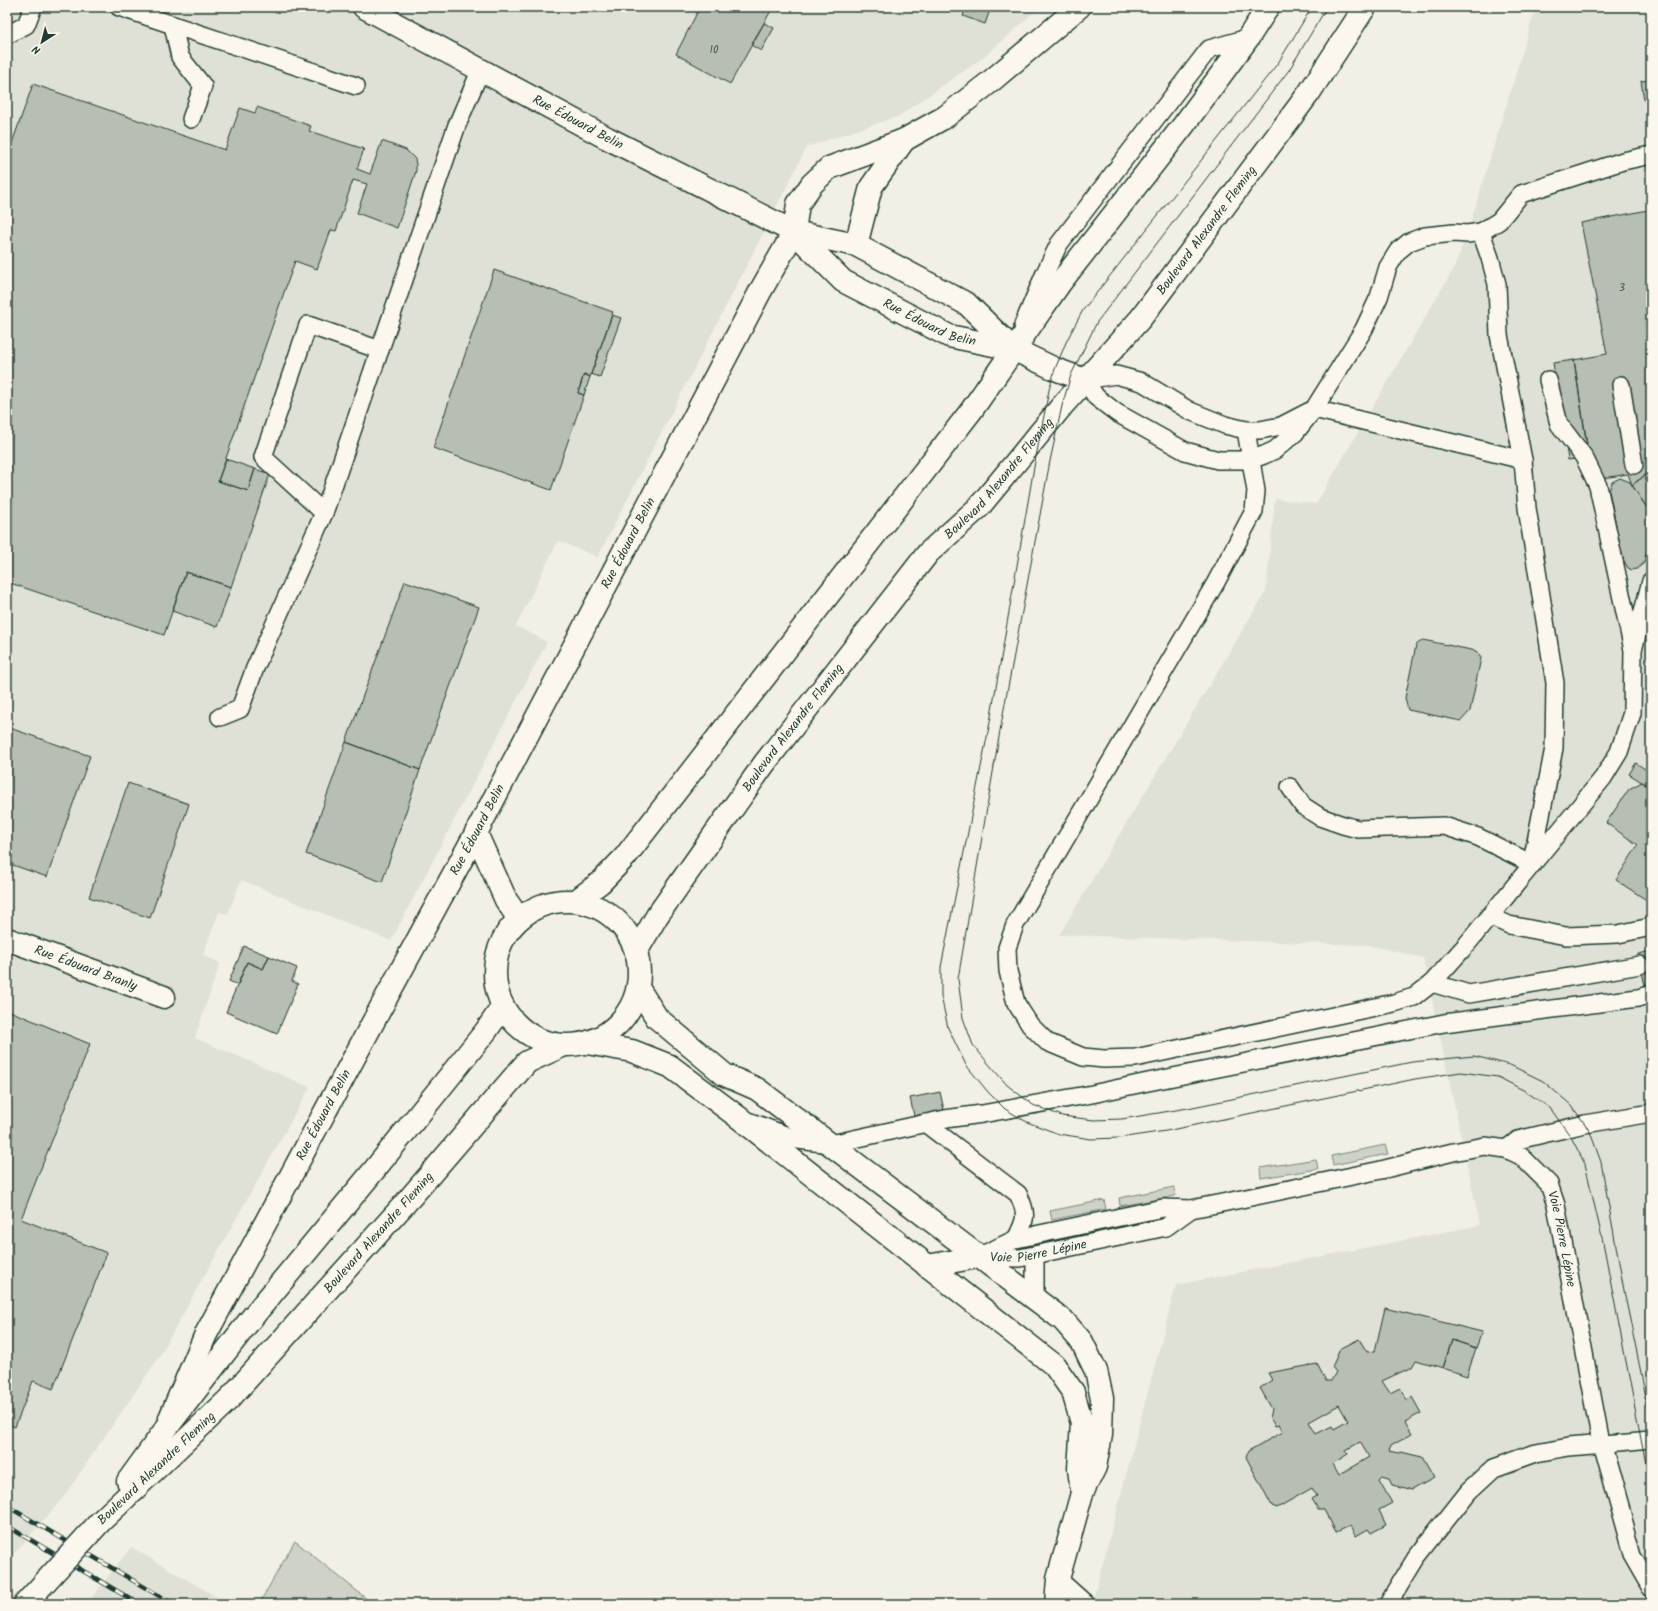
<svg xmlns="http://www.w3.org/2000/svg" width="1658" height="1611" viewBox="0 0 1658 1611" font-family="Kalam,sans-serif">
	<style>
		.built { fill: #e0e1d6 }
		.green { fill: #cfd2c8; stroke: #77887e }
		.building { fill: #b7beb3; stroke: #1f3d34; fill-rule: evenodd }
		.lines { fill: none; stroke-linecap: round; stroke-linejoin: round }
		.lane-casing { stroke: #1f3d34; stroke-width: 20 }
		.street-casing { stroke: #1f3d34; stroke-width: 25 }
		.secondary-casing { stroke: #1f3d34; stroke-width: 25 }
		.lane { stroke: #fbf7ec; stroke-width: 17 }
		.street { stroke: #fbf7ec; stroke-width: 22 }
		.secondary { stroke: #fbf7ec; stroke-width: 22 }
		.tram { stroke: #1f3d34; stroke-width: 1 }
		.rail-casing { stroke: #1f3d34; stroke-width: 4.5 }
		.rail { stroke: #fbf7ec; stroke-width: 3; stroke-dasharray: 9; stroke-linecap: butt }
		.secondary-bridge-casing { stroke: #1f3d34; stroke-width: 25; stroke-linecap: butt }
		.secondary-bridge { stroke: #fbf7ec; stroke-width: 22 }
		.labels { text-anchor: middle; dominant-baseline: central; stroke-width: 4; stroke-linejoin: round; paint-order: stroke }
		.number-label { font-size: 11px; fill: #455d54 }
		.street-label { font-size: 13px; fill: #1f3d34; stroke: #fbf7ec }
	</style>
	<rect width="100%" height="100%" fill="#f2f0e5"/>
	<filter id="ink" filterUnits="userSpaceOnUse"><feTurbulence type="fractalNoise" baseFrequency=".025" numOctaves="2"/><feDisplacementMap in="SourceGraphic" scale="8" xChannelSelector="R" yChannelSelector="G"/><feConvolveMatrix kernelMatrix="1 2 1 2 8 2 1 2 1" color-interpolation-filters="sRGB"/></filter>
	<g filter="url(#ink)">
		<!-- built -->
		<path class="built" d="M7 7H1040L984 57 899 116 807 147 598 557 558 541 516 626 547 642 391 941 241 880 228 914 219 912 203 955 220 963 195 1038 310 1087 159 1357 63 1498 7 1562Z
			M1536 7H1651V1604H1092L1176 1285 1480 1225 1423 958 1367 945 1059 935 1266 591 1275 499 1316 504 1454 268 1467 234Z
			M131 1547 229 1604H87Z"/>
		<!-- green -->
		<path class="green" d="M1385 1145 1388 1154 1333 1165 1331 1156Z
			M1316 1159 1318 1169 1261 1178 1260 1168Z
			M1174 1187 1175 1196 1120 1206 1119 1198Z
			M1104 1200 1106 1209 1052 1220 1050 1211Z
			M295 1541 373 1604H259Z"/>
		<!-- building -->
		<path class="building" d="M700 7H773L730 84 676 54Z
			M966 7H991L985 24 963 16Z
			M764 23 774 28 761 51 751 45Z
			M1651 80V99L1644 100 1641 81Z
			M33 84 225 150 240 108 255 113 257 107 311 126 309 131 364 149 357 169 370 174 382 141 406 150 415 159 416 164V171L397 228 357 213 367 184 353 180 336 231 331 230 317 269 295 261 218 481 248 491 255 469 270 474 231 587 186 572 164 635 7 582V157Z
			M1648 210 1651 228V471L1632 485 1628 474 1592 480 1574 360 1607 354 1581 223Z
			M494 270 613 312 590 377 584 374 578 393 584 395 551 490 433 448Z
			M612 315 621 318 600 377 591 374Z
			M1574 360 1589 457 1568 460 1553 363Z
			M584 374 590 377 584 395 578 393Z
			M226 459 255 469 248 491 218 481Z
			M1651 471V514L1632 485Z
			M1620 478 1630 482 1651 514V533L1644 563 1637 569 1632 570 1628 568 1623 559 1609 491 1612 482Z
			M186 572 231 587 217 627 172 611Z
			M405 581 479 607 420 770 346 742Z
			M1423 640 1476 651 1481 658 1470 711 1461 721 1408 710 1405 698 1416 645Z
			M7 727 90 756 47 877 7 863Z
			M346 742 420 770 382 882 306 854Z
			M1636 763 1651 773V788L1629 774Z
			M1642 782 1651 787V903L1616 880 1638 845 1606 823 1629 789Z
			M128 783 189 804 150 918 89 897Z
			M244 946 269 956 263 969 247 962 238 985 229 981Z
			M1651 951V1013L1638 954Z
			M269 956 297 968 292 981 298 984 277 1034 226 1012 247 962 263 969Z
			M7 1010 90 1044 21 1219 107 1253 53 1389 33 1381 15 1427 7 1424Z
			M940 1092 944 1110 914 1116 910 1098Z
			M1385 1308 1482 1332 1476 1348 1452 1340 1443 1368 1416 1360 1412 1367 1382 1381 1390 1393 1400 1388 1407 1400 1412 1397 1421 1413 1405 1422 1412 1434 1391 1446 1389 1451 1398 1453 1401 1452 1422 1457 1434 1478 1412 1490 1393 1485 1390 1479 1382 1477 1379 1480 1392 1503 1379 1510 1386 1525 1371 1533 1368 1529 1356 1536 1350 1526 1336 1532 1324 1509H1318L1312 1499 1317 1496 1312 1488 1277 1508 1272 1506 1246 1457 1248 1451 1283 1432 1279 1425 1275 1426 1270 1418 1272 1409 1260 1388 1272 1380 1268 1373 1317 1364 1326 1381H1331L1336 1372 1332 1367 1340 1349 1359 1339 1367 1352 1375 1351ZM1339 1405 1348 1421 1334 1429 1332 1426 1316 1434 1309 1422ZM1360 1442 1369 1457 1338 1475 1332 1464 1348 1454 1346 1450Z
			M1452 1340 1476 1348 1467 1376 1443 1368Z"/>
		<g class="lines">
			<!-- lane casing -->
			<g class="lane-casing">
				<g id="lane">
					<path d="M119 7 356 86"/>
					<path d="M173 25 180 57 203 86 191 119"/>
					<path d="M7 35 26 25 33 7"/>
					<path d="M1481 232 1490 258 1497 284 1499 335 1523 460 1527 508 1555 683 1554 748 1532 862"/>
					<path d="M1023 325 1045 273 1059 244 1209 49 1248 38"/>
					<path d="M1621 385 1634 465"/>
					<path d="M1246 430 1256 491 1254 511 1215 584 1015 925 1007 948 1008 971 1016 1003 1030 1025 1047 1042 1083 1057 1104 1059 1135 1058 1394 1003 1414 997 1432 983 1467 944 1603 778 1619 752 1632 713 1633 650 1598 486 1584 457 1559 424 1548 380"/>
					<path d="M1523 460 1314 409 1281 426 1260 430H1246L1225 425 1190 411 1142 382 1116 375 1085 380 1096 397 1117 413 1185 451 1218 460H1250L1264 455 1275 450 1295 433 1314 409 1364 329 1379 297 1388 267 1398 251 1409 242 1425 236 1454 233 1467 234 1481 232 1499 221 1521 194 1623 161 1651 155"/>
					<path d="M324 513 263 457 308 325 380 350"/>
					<path d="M1634 646 1651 581"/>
					<path d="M220 717 240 709 255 668 324 513 457 125 481 69"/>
					<path d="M1290 787 1303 806 1320 817 1343 825 1358 829 1444 826 1478 837 1532 864"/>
					<path d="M1489 916 1509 925 1566 936 1618 934 1651 927"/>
					<path d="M1432 983 1469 994 1640 965"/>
					<path d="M751 1122 798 1140 831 1144 945 1119 982 1114 1092 1094 1148 1082 1444 1023 1638 998 1651 994"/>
					<path d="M925 1123 1018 1194C1028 1214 1026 1220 1016 1239"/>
					<path d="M1506 1149 1518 1140 1585 1124 1651 1113"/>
					<path d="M1035 1255V1299"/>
					<path id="s1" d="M978 1257 1016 1239 1163 1208 1191 1209 1222 1203 1381 1170 1453 1152 1485 1146 1506 1149 1521 1156 1549 1184 1556 1205 1601 1443 1632 1555 1651 1588"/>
					<path id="s2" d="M982 1257 1020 1258 1166 1227 1191 1209"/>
					<path d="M1058 1579 1086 1604"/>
					<path d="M1388 1604 1416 1558 1469 1491 1494 1468 1536 1453 1569 1447 1651 1440"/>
				</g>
			</g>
			<!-- street casing -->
			<g class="street-casing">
				<g id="street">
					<path id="s3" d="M364 7 607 138 794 232 843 281 949 336 1013 349 1055 369 1085 380"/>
					<path d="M794 232 856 245 967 304 1013 349"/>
					<path d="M856 245 871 187 904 140"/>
					<path d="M476 833 506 900 519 919"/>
					<path id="s4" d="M7 939 164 997"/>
					<path d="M638 988 657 1018 725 1075 757 1089 1063 1320 1082 1342 1096 1371 1102 1398 1101 1435 1095 1467 1082 1493 1058 1579 1056 1604"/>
					<path d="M587 1043 632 1051 670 1066 738 1117 1054 1365 1073 1392 1082 1423 1079 1469 1082 1492"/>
					<path d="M927 1266 978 1257"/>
					<path id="s5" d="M170 1418 206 1334 386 998 476 833 761 290 794 232 798 204 812 184 829 168 904 140 945 117 990 82 1079 7"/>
				</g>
			</g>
			<!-- secondary casing -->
			<g class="secondary-casing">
				<g id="secondary">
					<path d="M576 901 601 882 625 857 971 411 1060 283 1183 126 1248 38 1268 7"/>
					<circle cx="567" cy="973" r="72"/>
					<path id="s6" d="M636 952 657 916 764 764 928 553 979 507 1062 406 1141 318 1309 93 1365 7"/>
					<path d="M128 1481 165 1430 250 1320 375 1169 486 1031 503 1006"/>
					<path id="s7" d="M100 1522 230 1398 410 1198 527 1062 562 1046"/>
					<path d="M25 1604 46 1581"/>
				</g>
			</g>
			<!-- lane -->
			<use href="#lane" class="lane"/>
			<!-- street -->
			<use href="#street" class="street"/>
			<!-- secondary -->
			<use href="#secondary" class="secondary"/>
			<!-- tram -->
			<path class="tram" d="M1312 7 1278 63 1083 310 1067 340 1055 369 1049 390 1034 467 990 722 941 967V996L948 1028 966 1065 988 1092 1005 1109 1027 1122 1059 1134 1091 1139 1119 1138 1166 1131 1415 1079 1461 1072 1498 1077 1525 1091 1550 1108 1571 1137 1585 1164 1603 1242 1651 1491
				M1327 7 1289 70 1097 322 1071 375 1062 406 1050 461 1001 725 958 979 963 1018 973 1045 988 1063 1007 1085 1033 1105 1062 1116 1094 1120 1122 1119 1188 1108 1412 1062 1474 1056 1510 1065 1543 1081 1571 1105 1585 1124 1590 1132 1601 1162 1625 1296 1651 1421"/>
			<!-- rail casing -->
			<g class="rail-casing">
				<path id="rail" d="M7 1506 173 1604
					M7 1526 139 1604"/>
			</g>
			<!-- rail -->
			<use href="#rail" class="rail"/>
			<!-- secondary-bridge casing -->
			<g class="secondary-bridge-casing">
				<path id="secondary-bridge" d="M46 1581 100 1522"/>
			</g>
			<!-- secondary-bridge -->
			<use href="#secondary-bridge" class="secondary-bridge"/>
		</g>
	</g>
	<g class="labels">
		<!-- number labels -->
		<g class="number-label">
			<text x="714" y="50">10</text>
			<text x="1622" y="288">3</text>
		</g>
		<!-- street labels -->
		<g class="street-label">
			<text stroke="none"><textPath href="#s3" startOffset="243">Rue Édouard Belin</textPath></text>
			<text stroke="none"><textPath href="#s6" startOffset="922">Boulevard Alexandre Fleming</textPath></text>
			<text stroke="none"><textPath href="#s3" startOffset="651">Rue Édouard Belin</textPath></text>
			<text stroke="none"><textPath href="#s6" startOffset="598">Boulevard Alexandre Fleming</textPath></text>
			<text stroke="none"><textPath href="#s5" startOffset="988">Rue Édouard Belin</textPath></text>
			<text stroke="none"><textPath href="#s6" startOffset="274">Boulevard Alexandre Fleming</textPath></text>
			<text stroke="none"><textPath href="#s5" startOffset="664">Rue Édouard Belin</textPath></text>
			<text stroke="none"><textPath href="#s4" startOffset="84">Rue Édouard Branly</textPath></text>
			<text stroke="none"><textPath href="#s5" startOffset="340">Rue Édouard Belin</textPath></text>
			<text stroke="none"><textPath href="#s7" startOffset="402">Boulevard Alexandre Fleming</textPath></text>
			<text stroke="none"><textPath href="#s1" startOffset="655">Voie Pierre Lépine</textPath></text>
			<text stroke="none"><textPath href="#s2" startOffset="57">Voie Pierre Lépine</textPath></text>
			<text stroke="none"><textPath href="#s7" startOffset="78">Boulevard Alexandre Fleming</textPath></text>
		</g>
	</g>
	<!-- margin -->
	<rect width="1658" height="1611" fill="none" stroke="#fbf7ec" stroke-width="24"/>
	<rect x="12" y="12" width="1634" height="1587" fill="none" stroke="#1f3d34" stroke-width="1.5" filter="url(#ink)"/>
	<!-- north arrow -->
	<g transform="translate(42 42) rotate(216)" stroke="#fbf7ec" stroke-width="3" paint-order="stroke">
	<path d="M0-3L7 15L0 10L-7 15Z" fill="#1f3d34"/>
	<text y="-6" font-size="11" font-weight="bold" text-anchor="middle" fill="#1f3d34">N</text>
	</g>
</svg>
